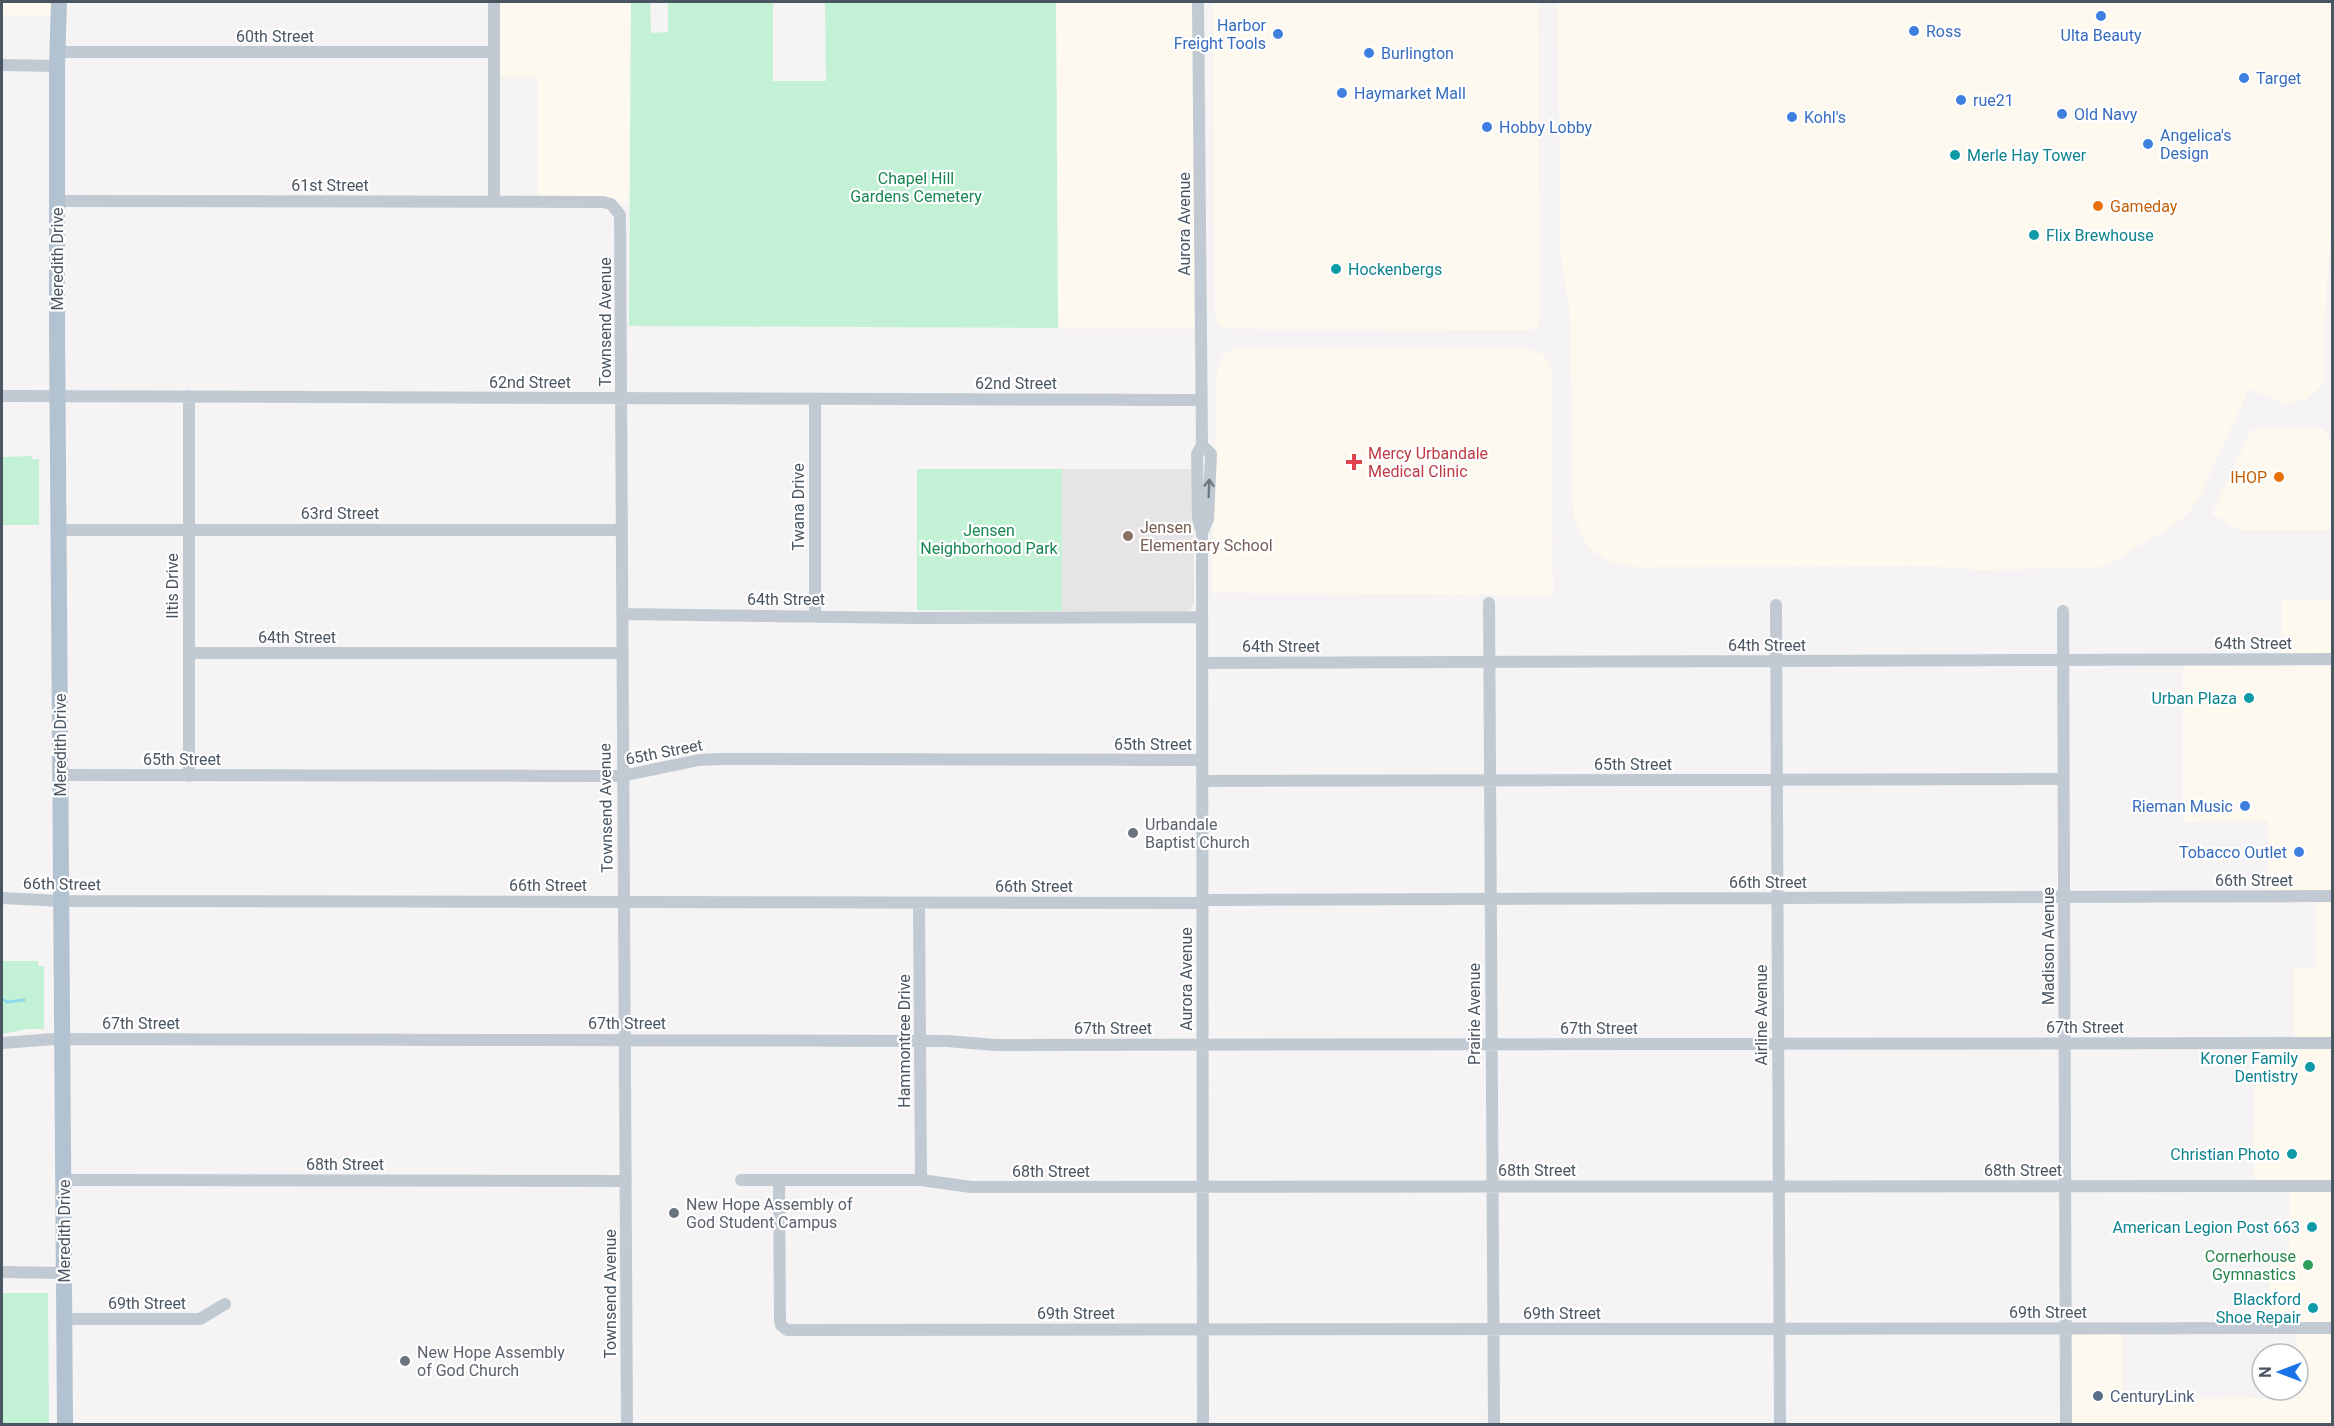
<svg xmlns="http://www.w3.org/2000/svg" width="2334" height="1426" viewBox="0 0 2334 1426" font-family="Roboto,sans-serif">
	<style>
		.commercial { fill: #fdf9ef }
		.education { fill: #e6e4e5 }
		.green { fill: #c3f1d5 }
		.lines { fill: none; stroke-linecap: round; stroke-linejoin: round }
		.stream { stroke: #90daee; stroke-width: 3 }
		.minor { stroke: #c1cad2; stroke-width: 12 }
		.major { stroke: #b3c2d1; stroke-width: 16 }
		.oneway { stroke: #6e7983 }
		.shop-dot { fill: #3f7fe0; stroke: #fff; stroke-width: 2 }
		.culture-dot { fill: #0f9aa8; stroke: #fff; stroke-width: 2 }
		.food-dot { fill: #e8710a; stroke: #fff; stroke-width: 2 }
		.health-dot { fill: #e0444e; stroke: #fff; stroke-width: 2 }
		.education-dot { fill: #8d6e63; stroke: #fff; stroke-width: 2 }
		.worship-dot { fill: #6b7280; stroke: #fff; stroke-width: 2 }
		.leisure-dot { fill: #2e9e5b; stroke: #fff; stroke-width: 2 }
		.service-dot { fill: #5c6f8a; stroke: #fff; stroke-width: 2 }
		.labels { text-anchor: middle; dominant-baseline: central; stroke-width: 4.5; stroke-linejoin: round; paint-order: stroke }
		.shop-label { font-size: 16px; fill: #366cbe; stroke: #fff; text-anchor: start }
		.street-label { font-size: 16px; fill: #4a5661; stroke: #fff }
		.culture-label { font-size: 16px; fill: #0d838f; stroke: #fff; text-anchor: end }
		.park-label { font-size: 16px; fill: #17864f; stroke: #fff }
		.food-label { font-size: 16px; fill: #c56008; stroke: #fff; text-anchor: start }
		.health-label { font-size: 16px; fill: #be3a42; stroke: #fff; text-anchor: start }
		.education-label { font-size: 16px; fill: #785e54; stroke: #fff; text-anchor: start }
		.worship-label { font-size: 16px; fill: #5b616d; stroke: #fff; text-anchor: start }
		.leisure-label { font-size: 16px; fill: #27864d; stroke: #fff; text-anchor: end }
		.service-label { font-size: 16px; fill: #4e5e75; stroke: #fff; text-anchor: start }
	</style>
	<rect width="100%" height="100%" fill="#f5f3f3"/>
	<!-- commercial -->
	<path class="commercial" d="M2 2H53V16L2 15Z
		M493 2H631L629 202 538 203V77H494Z
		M1056 2H1198L1201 329H1057Z
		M1213 2H1538L1540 319 1537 326 1531 330 1227 329 1219 326 1215 318Z
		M1558 2H2332V211L2324 331V377L2321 386 2306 400 2283 403 2249 389 2201 494 2189 512 2177 523 2117 559 2098 568 1977 570 1929 566 1633 567 1608 561 1594 552 1582 538 1573 513 1570 312 1560 252Z
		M1234 349H1527L1541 353 1548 360 1552 374 1553 595 1212 593 1217 369 1223 355Z
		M2318 427 2324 430 2330 440V530H2241L2212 514 2251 431 2259 428Z
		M2332 599V653L2282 655V600Z
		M2183 665 2332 667V892L2268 893V821L2183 822Z
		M2316 897H2332V1424H2066V1329H2122V1399L2295 1398V1390H2298L2296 1329H2270V1254L2289 1253 2290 1186H2254L2255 1043H2294V969H2315Z"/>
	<!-- education -->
	<path class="education" d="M1062 469H1193L1194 603 1191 609 1186 611H1062Z"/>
	<!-- green -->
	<path class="green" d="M631 2H650L651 33 668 32V2H773V81H826L825 2H1056L1058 328 629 326Z
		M32 456V459H39V525H2V457Z
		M917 469H1062V611L917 610Z
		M2 961H38V966H44V1029H27L2 1034Z
		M2 1293H48L49 1424H2Z"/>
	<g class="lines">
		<!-- stream -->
		<path class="stream" d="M2 999 7 1002 24 1000"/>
		<!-- minor -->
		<path class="minor" d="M494 2V202
			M1198 2 1202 445 1197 454 1198 518 1202 533 1203 1424
			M56 52H494
			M2 65 57 66
			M57 201 603 202 611 204 620 215 627 1424
			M2 396 1202 400
			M189 396V776
			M815 399V615
			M1202 445 1211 454 1208 519 1202 533
			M58 530H622
			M1489 603 1494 1424
			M1776 605 1780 1424
			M2063 611 2066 1424
			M622 614 917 618 1202 617
			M189 653H622
			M1202 663 2332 659
			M61 775 622 776 699 760 720 759 1202 760
			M1202 781 2063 779
			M2 898 62 901 1203 903
			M1203 900 2332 896
			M919 903 921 1180
			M2 1043 54 1039 947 1041 995 1045 2332 1043
			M63 1180 626 1181
			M741 1180H921L971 1187 2332 1186
			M779 1180 780 1321 781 1325 787 1330 2332 1328
			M2 1272 64 1273
			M64 1319H200L225 1304"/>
		<!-- major -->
		<path class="major" d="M59 2 57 66V327L65 1424"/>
	</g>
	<!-- one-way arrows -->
	<defs><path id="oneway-shaft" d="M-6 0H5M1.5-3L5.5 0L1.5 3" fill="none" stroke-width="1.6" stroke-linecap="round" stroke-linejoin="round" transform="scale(1.5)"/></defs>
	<use class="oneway" href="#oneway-shaft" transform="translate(1209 488) rotate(-88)"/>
	<!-- markers -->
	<g class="shop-dot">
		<circle cx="2101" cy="16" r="6"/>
		<circle cx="1914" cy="31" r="6"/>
		<circle cx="1278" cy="34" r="6"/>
		<circle cx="1369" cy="53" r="6"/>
		<circle cx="2244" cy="78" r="6"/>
		<circle cx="1342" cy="93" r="6"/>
		<circle cx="1961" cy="100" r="6"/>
		<circle cx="2062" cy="114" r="6"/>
		<circle cx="1792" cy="117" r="6"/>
		<circle cx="1487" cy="127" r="6"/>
		<circle cx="2148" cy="144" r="6"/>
		<circle cx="2245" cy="806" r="6"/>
		<circle cx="2299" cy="852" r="6"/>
	</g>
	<g class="culture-dot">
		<circle cx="1955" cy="155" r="6"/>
		<circle cx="2034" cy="235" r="6"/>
		<circle cx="1336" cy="269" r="6"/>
		<circle cx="2249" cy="698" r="6"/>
		<circle cx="2310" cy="1067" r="6"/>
		<circle cx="2292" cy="1154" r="6"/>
		<circle cx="2312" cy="1227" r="6"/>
		<circle cx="2313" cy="1308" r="6"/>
	</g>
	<g class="food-dot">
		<circle cx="2098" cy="206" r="6"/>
		<circle cx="2279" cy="477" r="6"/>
	</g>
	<path class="health-dot" d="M1351 453h6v6h6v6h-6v6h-6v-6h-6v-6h6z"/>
	<circle class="education-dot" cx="1128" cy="536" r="6"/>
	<g class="worship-dot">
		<circle cx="1133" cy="833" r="6"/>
		<circle cx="674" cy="1213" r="6"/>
		<circle cx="405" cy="1361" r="6"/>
	</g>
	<circle class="leisure-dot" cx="2308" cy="1265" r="6"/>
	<circle class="service-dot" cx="2098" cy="1396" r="6"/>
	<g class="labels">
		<!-- shop labels -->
		<g class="shop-label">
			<text x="1266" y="25" text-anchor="end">Harbor<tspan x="1266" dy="18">Freight Tools</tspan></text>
			<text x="1926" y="31">Ross</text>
			<text x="2101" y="35" text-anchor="middle">Ulta Beauty</text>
			<text x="1381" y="53">Burlington</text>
			<text x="2256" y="78">Target</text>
			<text x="1354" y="93">Haymarket Mall</text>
			<text x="1973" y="100">rue21</text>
			<text x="2074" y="114">Old Navy</text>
			<text x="1804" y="117">Kohl's</text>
			<text x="1499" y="127">Hobby Lobby</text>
			<text x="2160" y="135">Angelica's<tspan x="2160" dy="18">Design</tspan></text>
			<text x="2233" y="806" text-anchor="end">Rieman Music</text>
			<text x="2287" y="852" text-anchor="end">Tobacco Outlet</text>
		</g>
		<!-- street labels -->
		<g class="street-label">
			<text x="275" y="36">60th Street</text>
			<text x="330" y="185">61st Street</text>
			<text transform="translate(1184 224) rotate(-90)">Aurora Avenue</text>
			<text transform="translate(57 259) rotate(-90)">Meredith Drive</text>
			<text transform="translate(605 322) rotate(-90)">Townsend Avenue</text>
			<text x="530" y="382">62nd Street</text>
			<text x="1016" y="383">62nd Street</text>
			<text transform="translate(798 507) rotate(-90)">Twana Drive</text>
			<text x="340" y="513">63rd Street</text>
			<text transform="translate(172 586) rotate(-90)">Iltis Drive</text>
			<text x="786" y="599">64th Street</text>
			<text x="297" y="637">64th Street</text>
			<text x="2253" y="643">64th Street</text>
			<text x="1767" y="645">64th Street</text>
			<text x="1281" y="646">64th Street</text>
			<text x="1153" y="744">65th Street</text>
			<text transform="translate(60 745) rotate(-90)">Meredith Drive</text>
			<text transform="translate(664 752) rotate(-11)">65th Street</text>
			<text x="182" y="759">65th Street</text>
			<text x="1633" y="764">65th Street</text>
			<text transform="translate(606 808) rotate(-91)">Townsend Avenue</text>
			<text x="2254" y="880">66th Street</text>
			<text x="1768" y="882">66th Street</text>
			<text transform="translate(62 884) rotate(1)">66th Street</text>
			<text x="548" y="885">66th Street</text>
			<text x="1034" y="886">66th Street</text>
			<text transform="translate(2048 946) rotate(-90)">Madison Avenue</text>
			<text transform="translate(1186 979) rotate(-90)">Aurora Avenue</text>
			<text transform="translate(1474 1014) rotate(-90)">Prairie Avenue</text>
			<text transform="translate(1761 1015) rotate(-90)">Airline Avenue</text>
			<text x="141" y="1023">67th Street</text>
			<text x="627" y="1023">67th Street</text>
			<text x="2085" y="1027">67th Street</text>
			<text x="1113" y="1028">67th Street</text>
			<text x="1599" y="1028">67th Street</text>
			<text transform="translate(904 1041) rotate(-90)">Hammontree Drive</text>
			<text x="345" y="1164">68th Street</text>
			<text x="1537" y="1170">68th Street</text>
			<text x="2023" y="1170">68th Street</text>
			<text x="1051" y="1171">68th Street</text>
			<text transform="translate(64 1231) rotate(-90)">Meredith Drive</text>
			<text transform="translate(610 1294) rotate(-90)">Townsend Avenue</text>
			<text x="147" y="1303">69th Street</text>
			<text x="2048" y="1312">69th Street</text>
			<text x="1076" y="1313">69th Street</text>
			<text x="1562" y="1313">69th Street</text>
		</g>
		<!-- culture labels -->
		<g class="culture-label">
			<text x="1967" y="155" text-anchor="start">Merle Hay Tower</text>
			<text x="2046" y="235" text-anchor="start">Flix Brewhouse</text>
			<text x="1348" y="269" text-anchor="start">Hockenbergs</text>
			<text x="2237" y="698">Urban Plaza</text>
			<text x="2298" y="1058">Kroner Family<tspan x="2298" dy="18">Dentistry</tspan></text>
			<text x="2280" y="1154">Christian Photo</text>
			<text x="2300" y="1227">American Legion Post 663</text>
			<text x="2301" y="1299">Blackford<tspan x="2301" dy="18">Shoe Repair</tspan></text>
		</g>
		<!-- park labels -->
		<g class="park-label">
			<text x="916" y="178">Chapel Hill<tspan x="916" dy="18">Gardens Cemetery</tspan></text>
			<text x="989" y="530">Jensen<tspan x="989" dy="18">Neighborhood Park</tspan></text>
		</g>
		<!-- food labels -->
		<g class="food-label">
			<text x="2110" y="206">Gameday</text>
			<text x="2267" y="477" text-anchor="end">IHOP</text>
		</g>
		<!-- health labels -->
		<g class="health-label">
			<text x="1368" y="453">Mercy Urbandale<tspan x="1368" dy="18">Medical Clinic</tspan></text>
		</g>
		<!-- education labels -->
		<g class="education-label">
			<text x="1140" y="527">Jensen<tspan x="1140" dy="18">Elementary School</tspan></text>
		</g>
		<!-- worship labels -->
		<g class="worship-label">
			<text x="1145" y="824">Urbandale<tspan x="1145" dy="18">Baptist Church</tspan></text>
			<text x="686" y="1204">New Hope Assembly of<tspan x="686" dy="18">God Student Campus</tspan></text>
			<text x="417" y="1352">New Hope Assembly<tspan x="417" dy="18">of God Church</tspan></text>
		</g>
		<!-- leisure labels -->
		<g class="leisure-label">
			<text x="2296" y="1256">Cornerhouse<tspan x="2296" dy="18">Gymnastics</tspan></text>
		</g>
		<!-- service labels -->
		<g class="service-label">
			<text x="2110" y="1396">CenturyLink</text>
		</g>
	</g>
	<!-- border -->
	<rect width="2334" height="1426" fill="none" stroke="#4a5661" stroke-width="6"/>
	<!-- north arrow -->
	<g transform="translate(2280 1372) rotate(270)"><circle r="28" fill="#ffffff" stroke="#b7bbc0" stroke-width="1.5"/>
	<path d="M0-4.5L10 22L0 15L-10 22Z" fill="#1a73e8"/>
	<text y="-9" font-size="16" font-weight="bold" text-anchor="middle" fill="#4a5661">N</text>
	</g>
</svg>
